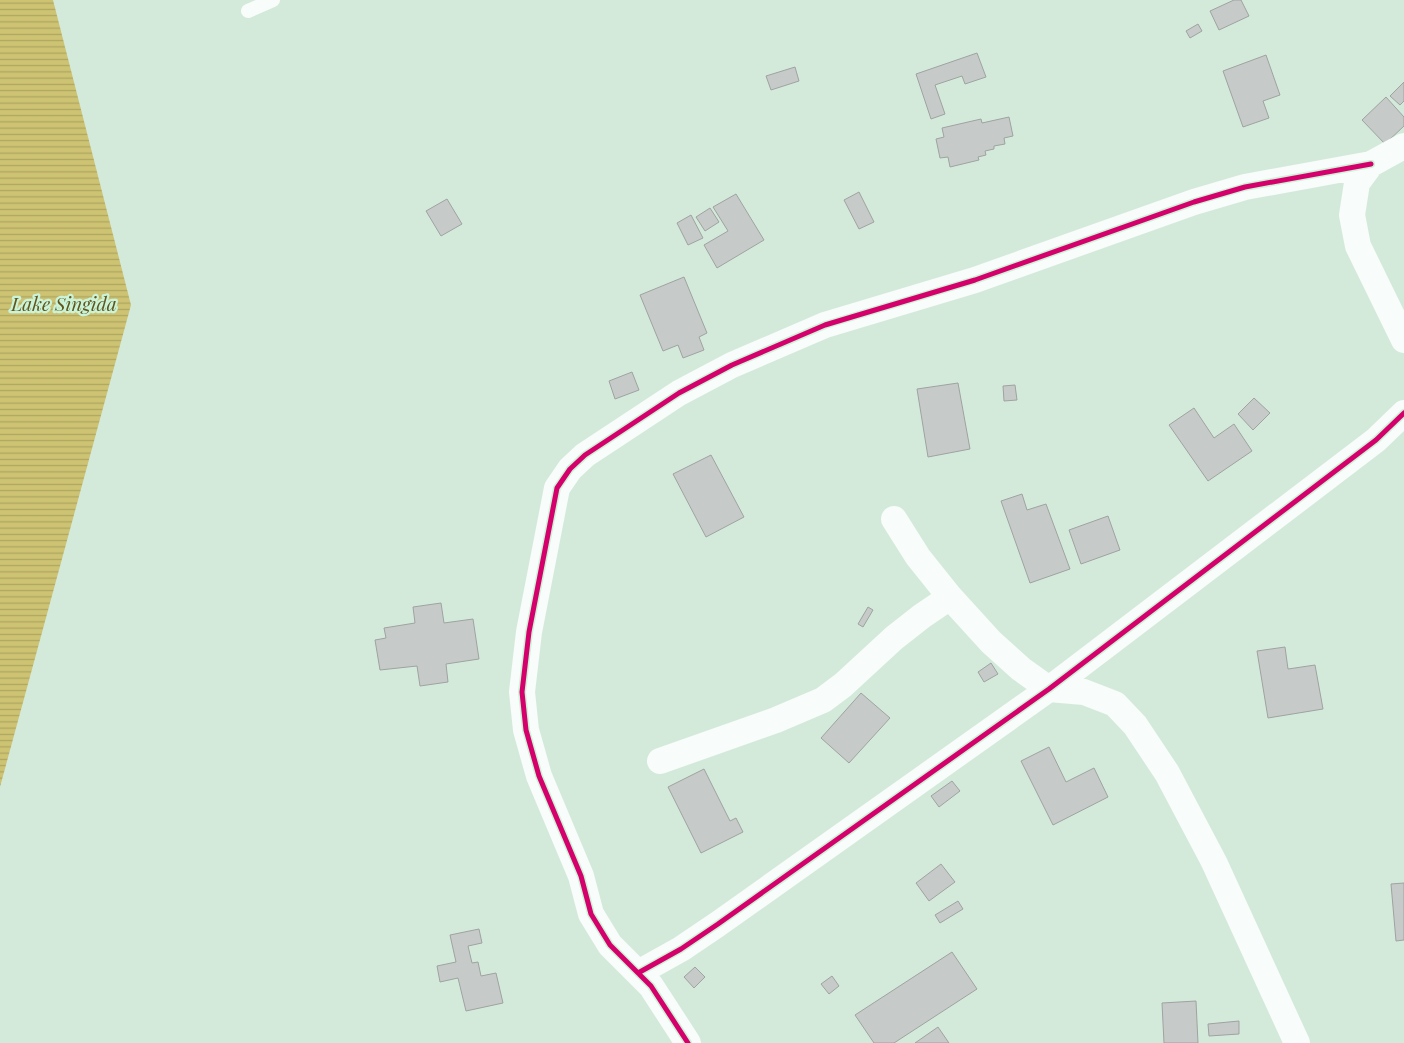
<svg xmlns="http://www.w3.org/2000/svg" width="1404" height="1043" viewBox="0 0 1404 1043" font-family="'Playfair Display',serif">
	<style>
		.water { fill: url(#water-rules) }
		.building { fill: #c6cac8; stroke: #9fa3a1 }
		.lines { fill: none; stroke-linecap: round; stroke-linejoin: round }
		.lane { stroke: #f8fcfa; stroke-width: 14 }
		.street { stroke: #f8fcfa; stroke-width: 26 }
		.cycleway-casing { stroke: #caf3d8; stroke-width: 8 }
		.cycleway { stroke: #d6006c; stroke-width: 5 }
		.labels { text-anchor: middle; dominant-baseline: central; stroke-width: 4.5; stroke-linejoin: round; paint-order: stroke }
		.water-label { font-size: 19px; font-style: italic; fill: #61551c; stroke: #caf3d8 }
	</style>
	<defs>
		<pattern id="water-rules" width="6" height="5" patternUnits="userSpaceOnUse" patternTransform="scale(1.25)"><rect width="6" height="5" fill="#cdc372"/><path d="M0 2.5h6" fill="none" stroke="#aea661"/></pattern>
	</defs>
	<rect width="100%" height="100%" fill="#d3eadb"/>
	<!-- water -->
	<path class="water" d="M0 0H53L131 305 0 787Z"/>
	<!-- building -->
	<path class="building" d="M1234 0H1241L1249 16 1219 30 1210 11Z
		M1198 24 1202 31 1190 38 1186 31Z
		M977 53 986 77 965 84 962 76 935 85 945 114 931 119 916 74Z
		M1266 55 1280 95 1263 101 1269 118 1243 127 1223 71Z
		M795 67 799 81 771 90 766 76Z
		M1404 82V101L1400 105 1390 96Z
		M1386 97 1404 117V126L1385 144 1362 120Z
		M1009 117 1013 136 1004 138 1005 144 994 146V149L985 151 986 155 978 157 979 160 950 167 948 157 940 158 936 139 944 137 942 128 981 119 982 123Z
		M859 192 874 222 859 229 844 200Z
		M736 194 764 240 717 268 704 245 728 231 713 207Z
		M447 199 462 224 441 236 426 211Z
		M710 208 719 222 705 231 696 217Z
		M691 215 703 238 688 245 677 223Z
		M684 277 707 333 699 337 704 350 683 358 678 345 663 351 640 295Z
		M632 372 639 390 615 399 609 381Z
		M958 383 970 449 928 457 917 389Z
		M1015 385 1017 400 1004 401 1003 386Z
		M1254 398 1270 413 1253 430 1238 414Z
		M1194 408 1214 438 1234 424 1252 451 1208 481 1169 425Z
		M711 455 744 517 706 537 673 474Z
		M1022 494 1027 510 1046 504 1070 569 1030 583 1001 501Z
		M1108 516 1120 550 1081 564 1069 530Z
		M441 603 444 623 473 619 479 659 446 664 448 682 420 686 417 666 380 670 375 640 386 638 384 628 415 623 413 607Z
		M868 607 873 610 863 627 858 624Z
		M1285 647 1288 669 1315 665 1323 709 1268 718 1257 651Z
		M991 663 998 674 984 682 978 672Z
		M861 693 890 718 849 763 821 738Z
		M1049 747 1066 782 1094 768 1108 797 1053 825 1021 761Z
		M704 769 730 821 736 818 743 832 701 853 668 787Z
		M952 781 960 791 939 807 931 796Z
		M941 864 955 882 929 901 916 883Z
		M1404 883V940L1396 941 1391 884Z
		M958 901 963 909 940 923 935 915Z
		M479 929 482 943 468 946 472 963 478 962 481 976 496 973 503 1003 466 1011 458 978 440 982 437 966 456 962 450 935Z
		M952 952 977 989 894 1043H874L855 1015Z
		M695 967 705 977 694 988 684 977Z
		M832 976 839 986 829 994 821 984Z
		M1196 1001 1198 1043H1164L1162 1003Z
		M1239 1021V1034L1209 1036 1208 1024Z
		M938 1027 949 1043H915Z"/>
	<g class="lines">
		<!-- lane -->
		<path class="lane" d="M248 11 273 0"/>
		<!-- street -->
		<path class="street" d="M1404 146 1371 164 1357 183 1352 215 1358 246 1404 340
			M894 519 918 557 950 597 991 642 1021 669 1049 689 1084 692 1115 704 1135 725 1167 773 1214 862 1297 1043
			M660 761 776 720 823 700 843 685 894 638 922 616 950 597
			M638 973 681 949 718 924 1049 689 1376 440 1404 413
			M688 1043 651 986 610 945 591 914 581 876 539 776 526 730 522 692 529 632 557 488 570 469 585 455 679 393 732 365 825 325 975 280 1194 202 1245 187 1371 164"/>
		<!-- cycleway casing -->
		<g class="cycleway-casing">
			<path id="cycleway" d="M638 973 681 949 718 924 1049 689 1376 440 1404 413
				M688 1043 651 986 610 945 591 914 581 876 539 776 526 730 522 692 529 632 557 488 570 469 585 455 679 393 732 365 825 325 975 280 1194 202 1245 187 1371 164"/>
		</g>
		<!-- cycleway -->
		<use href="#cycleway" class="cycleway"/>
	</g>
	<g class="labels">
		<!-- water labels -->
		<g class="water-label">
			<text x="64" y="303">Lake Singida</text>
		</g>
	</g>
</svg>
